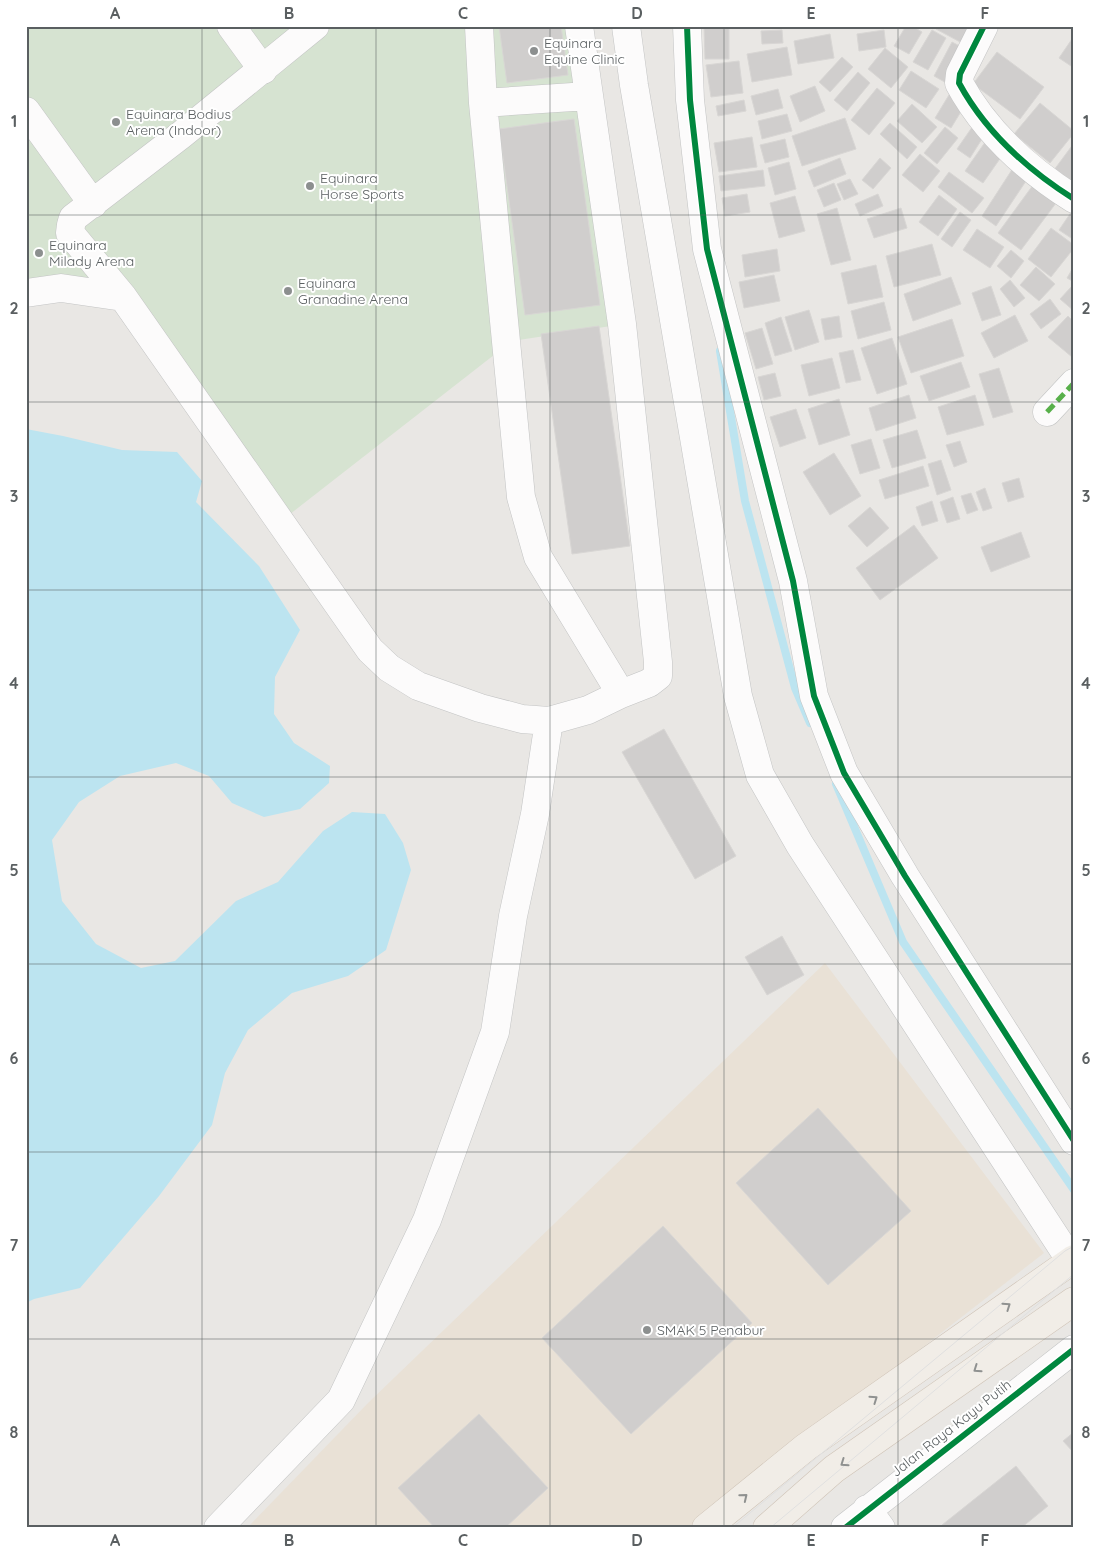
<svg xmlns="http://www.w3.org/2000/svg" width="1100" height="1554" viewBox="0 0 1100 1554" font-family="Quicksand,sans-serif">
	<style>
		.commercial { fill: #e9e1d6 }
		.green { fill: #d6e3d1 }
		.water { fill: #bce4f0 }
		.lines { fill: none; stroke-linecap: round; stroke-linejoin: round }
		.stream { stroke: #bce4f0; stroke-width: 8 }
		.building { fill: #d0cecd; stroke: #d8d6d4 }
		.minor-casing { stroke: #c3c4c4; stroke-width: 29 }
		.major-casing { stroke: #cec2b5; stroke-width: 29 }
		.minor { stroke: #fcfbfb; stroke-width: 28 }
		.major { stroke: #f1ede7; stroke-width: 28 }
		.tram { stroke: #e0e0e0; stroke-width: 1 }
		.quiet { stroke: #58b04a; stroke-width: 5; stroke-dasharray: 10 5; stroke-linecap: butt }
		.cycleway-casing { stroke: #fff; stroke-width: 9 }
		.cycleway { stroke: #00873e; stroke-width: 6 }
		.oneway { stroke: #8f9190 }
		.grid { fill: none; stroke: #5a5f61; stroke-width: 1; stroke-opacity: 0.55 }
		.poi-dot { fill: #8c8f8f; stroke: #fff; stroke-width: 2 }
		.labels { text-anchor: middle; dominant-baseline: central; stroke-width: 4; stroke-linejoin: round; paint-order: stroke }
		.poi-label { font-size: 14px; fill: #5a5f61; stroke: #fff; text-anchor: start }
		.street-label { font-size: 14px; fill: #5a5f61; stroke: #fff }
		.neatline { fill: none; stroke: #5a5f61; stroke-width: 2 }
		.grid-label { font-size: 16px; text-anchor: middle; font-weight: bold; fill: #5a5f61 }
	</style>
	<rect width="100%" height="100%" fill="#e9e7e4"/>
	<!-- commercial -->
	<path class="commercial" d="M825 963 1044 1253 690 1528H247L368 1403Z"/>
	<!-- green -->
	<path class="green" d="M26 26H578L611 326 512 341 285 518 131 288 26 290Z"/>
	<!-- water -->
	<path class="water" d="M26 429 63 436 122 450 177 452 202 481 196 502 259 566 300 630 275 677 274 714 294 743 330 766 329 783 300 809 264 817 232 803 209 776 176 763 120 776 79 802 52 840 62 901 96 944 141 968 175 961 236 901 278 882 323 831 352 812 385 814 403 843 411 870 386 950 348 976 292 993 248 1030 225 1073 212 1125 159 1196 80 1288 34 1299 26 1303Z"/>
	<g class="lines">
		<!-- stream -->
		<path class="stream" d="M720 351 745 501 795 688 810 723
			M836 784 903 942 1074 1190"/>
	</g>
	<!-- building -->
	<path class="building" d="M499 26H561L568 75 507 83Z
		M704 26H729V59H705Z
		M906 26H912L922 32 909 54 894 46Z
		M938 26H972L962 43 936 29Z
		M782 30 783 43 762 44 761 31Z
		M884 30 886 47 859 51 857 34Z
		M932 30 946 38 928 70 913 62Z
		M830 34 834 58 798 64 794 41Z
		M1074 36V68L1059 58Z
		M952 42 969 51 950 85 934 76Z
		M787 47 792 75 752 82 747 54Z
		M885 48 908 67 891 88 868 69Z
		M997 52 1044 87 1020 119 973 84Z
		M842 57 853 67 830 92 819 82Z
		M739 61 743 93 711 97 706 65Z
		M911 71 939 89 926 108 899 90Z
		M858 72 870 83 847 111 834 100Z
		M815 86 825 111 800 122 790 96Z
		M877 88 895 103 869 135 851 120Z
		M778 89 783 108 756 115 751 96Z
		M952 90 968 100 951 128 935 118Z
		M744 100 746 111 718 116 716 106Z
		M1040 103 1074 131V133L1050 163 1014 134Z
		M912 104 937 127 922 143 897 121Z
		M787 114 792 131 762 139 758 121Z
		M845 118 856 149 802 166 792 136Z
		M574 119 600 305 525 315 499 129Z
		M890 123 917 147 907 159 880 134Z
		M975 123 987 131 970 158 957 149Z
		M945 127 958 138 937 164 924 153Z
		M752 137 757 167 719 172 714 143Z
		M988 138 1006 150 983 183 965 171Z
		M785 139 789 157 765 163 760 145Z
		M1074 143V184L1054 170Z
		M920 154 940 171 923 192 902 175Z
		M840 158 846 174 814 187 808 171Z
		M880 158 891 168 873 189 862 180Z
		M789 162 796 189 775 195 768 168Z
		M1015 165 1030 175 996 226 982 216Z
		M763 170 765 186 721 191 719 176Z
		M949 172 984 198 972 213 938 187Z
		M850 179 858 194 844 200 837 184Z
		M1036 181 1059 199 1021 250 998 233Z
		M834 183 841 200 824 207 817 190Z
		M747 194 750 212 725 216 722 198Z
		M878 194 883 206 860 216 855 204Z
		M939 195 957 209 938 236 919 222Z
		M795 196 805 231 779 238 770 203Z
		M837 208 851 260 831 265 817 214Z
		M901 208 907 228 874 238 867 219Z
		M1074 208V240L1059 230Z
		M960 212 971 220 952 247 941 239Z
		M1051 228 1074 245V248L1051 277 1028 259Z
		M977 229 1004 247 990 268 963 250Z
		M932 244 941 275 894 287 886 256Z
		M777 249 780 271 745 277 742 255Z
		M1011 250 1024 261 1011 278 997 266Z
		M876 265 883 297 848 304 841 273Z
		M1074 266V282L1067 278Z
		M1036 267 1055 284 1039 301 1020 285Z
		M774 275 780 301 744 308 739 282Z
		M951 277 961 304 913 321 904 294Z
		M1010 280 1025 298 1014 307 1000 289Z
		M991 286 1001 315 982 321 972 293Z
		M1071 287 1074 289V311L1060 299Z
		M1050 299 1061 314 1041 329 1030 314Z
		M884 302 891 330 858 339 851 311Z
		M809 310 819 342 795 350 785 317Z
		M1015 315 1028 341 994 358 981 333Z
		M839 316 842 337 825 340 821 319Z
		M1068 316 1074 322V355L1072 357 1048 337Z
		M781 317 792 351 775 356 765 323Z
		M952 319 964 356 911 373 898 337Z
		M599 326 630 546 572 554 541 334Z
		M762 328 773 364 756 369 745 333Z
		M892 338 907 384 877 394 861 348Z
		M853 350 861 380 846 383 839 353Z
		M832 358 840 388 809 396 801 365Z
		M961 362 970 387 929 401 920 376Z
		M999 368 1013 412 993 418 979 374Z
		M775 373 781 396 764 400 758 377Z
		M909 395 916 418 876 431 869 408Z
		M975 395 984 425 947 435 938 407Z
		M839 399 850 435 819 445 808 409Z
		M796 409 806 438 780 447 770 417Z
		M917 430 926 458 892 468 883 440Z
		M871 439 880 468 860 474 851 445Z
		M960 441 967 462 954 467 946 445Z
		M834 453 861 496 830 515 803 472Z
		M941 460 951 490 937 495 928 464Z
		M923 466 929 486 885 499 879 480Z
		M1019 478 1024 497 1008 502 1002 483Z
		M985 488 992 508 983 511 976 492Z
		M971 493 978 510 967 514 961 496Z
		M953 497 960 519 947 523 940 502Z
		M932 501 938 521 922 526 916 507Z
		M870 507 889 528 867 547 848 526Z
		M914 525 938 558 880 600 856 568Z
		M1021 532 1030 557 991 572 981 547Z
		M664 729 736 856 695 879 622 752Z
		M782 936 804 975 767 995 745 957Z
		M818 1108 911 1211 828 1285 736 1183Z
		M663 1226 752 1323 631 1434 542 1338Z
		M479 1414 548 1488 505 1528H435L398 1488Z
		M1074 1432V1453L1063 1441Z
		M1016 1466 1048 1506 1021 1528H945L942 1525Z"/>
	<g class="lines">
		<!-- minor casing -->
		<g class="minor-casing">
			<path id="minor" d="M231 26 263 70
				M315 26 181 135 73 218 71 225 70 233 123 297 370 650 389 668 418 686 480 708 522 719 549 721 588 710 621 694 649 683 658 676V662L622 324 579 26
				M479 26 483 103 521 497 538 557 621 694
				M626 26 634 85 738 696 760 775 800 845 1071 1261
				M687 26 690 100 707 249 793 581 814 696 844 773 905 876 1074 1141
				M984 26 960 74 959 83C985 131 1028 170 1074 199
				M483 103 588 96
				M26 111 93 204
				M26 293 61 288 123 297
				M1047 412 1074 383
				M867 1509 881 1528
				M218 1528 341 1400 427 1220 495 1032 513 916 535 814 549 721
				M845 1528 1074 1349"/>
		</g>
		<!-- major casing -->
		<g class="major-casing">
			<path id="major" d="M706 1528 806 1447 1074 1259
				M767 1528 834 1469 1074 1301"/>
		</g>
		<!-- minor -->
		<use href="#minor" class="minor"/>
		<!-- major -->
		<use href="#major" class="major"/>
		<!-- tram -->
		<path class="tram" d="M732 1528 1065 1251 1074 1246
			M770 1528 1074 1274"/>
		<!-- quiet -->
		<path class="quiet" d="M1047 412 1074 383"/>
		<!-- cycleway casing -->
		<g class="cycleway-casing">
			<path id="cycleway" d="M687 26 690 100 707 249 793 581 814 696 844 773 905 876 1074 1141
				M984 26 960 74 959 83C985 131 1028 170 1074 199
				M845 1528 1074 1349"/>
		</g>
		<!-- cycleway -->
		<use href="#cycleway" class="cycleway"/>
	</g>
	<!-- one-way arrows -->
	<defs><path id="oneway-chevron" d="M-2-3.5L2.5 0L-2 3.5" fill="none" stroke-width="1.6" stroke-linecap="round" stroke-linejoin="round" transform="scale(1.25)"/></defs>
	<g class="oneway">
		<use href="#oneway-chevron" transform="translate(1007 1306) rotate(-35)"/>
		<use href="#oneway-chevron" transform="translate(977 1369) rotate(145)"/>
		<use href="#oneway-chevron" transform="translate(874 1399) rotate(-35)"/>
		<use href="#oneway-chevron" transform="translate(844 1463) rotate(145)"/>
		<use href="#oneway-chevron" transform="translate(744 1497) rotate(-39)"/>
	</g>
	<!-- grid -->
	<path class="grid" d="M202 26V1528M376 26V1528M550 26V1528M724 26V1528M898 26V1528M26 215H1074M26 402H1074M26 590H1074M26 777H1074M26 964H1074M26 1152H1074M26 1339H1074"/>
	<!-- markers -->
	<g class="poi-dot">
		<circle cx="534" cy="51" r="5"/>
		<circle cx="116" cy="122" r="5"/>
		<circle cx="310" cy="186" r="5"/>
		<circle cx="39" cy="253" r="5"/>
		<circle cx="288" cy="291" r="5"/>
		<circle cx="647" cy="1330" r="5"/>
	</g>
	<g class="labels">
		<!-- poi labels -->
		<g class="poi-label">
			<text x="544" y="43">Equinara<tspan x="544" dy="16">Equine Clinic</tspan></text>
			<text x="126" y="114">Equinara Bodius<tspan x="126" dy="16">Arena (Indoor)</tspan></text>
			<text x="320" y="178">Equinara<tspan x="320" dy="16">Horse Sports</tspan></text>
			<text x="49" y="245">Equinara<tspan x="49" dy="16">Milady Arena</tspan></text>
			<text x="298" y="283">Equinara<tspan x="298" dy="16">Granadine Arena</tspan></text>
			<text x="657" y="1330">SMAK 5 Penabur</text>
		</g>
		<!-- street labels -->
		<g class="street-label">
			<text transform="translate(951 1428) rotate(-38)">Jalan Raya Kayu Putih</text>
		</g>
	</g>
	<!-- border -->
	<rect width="1100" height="1554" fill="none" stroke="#ffffff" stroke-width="55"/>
	<rect x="28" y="28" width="1044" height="1498" class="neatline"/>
	<g class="grid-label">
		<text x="115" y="19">A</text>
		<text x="289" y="19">B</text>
		<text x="463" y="19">C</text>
		<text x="637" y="19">D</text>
		<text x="811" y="19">E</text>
		<text x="985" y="19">F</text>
		<text x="14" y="127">1</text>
		<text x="1086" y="127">1</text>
		<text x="14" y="314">2</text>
		<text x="1086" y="314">2</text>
		<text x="14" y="502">3</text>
		<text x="1086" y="502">3</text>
		<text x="14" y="689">4</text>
		<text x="1086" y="689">4</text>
		<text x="14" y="876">5</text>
		<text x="1086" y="876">5</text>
		<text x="14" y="1064">6</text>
		<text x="1086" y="1064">6</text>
		<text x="14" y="1251">7</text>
		<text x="1086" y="1251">7</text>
		<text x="14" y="1438">8</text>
		<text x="1086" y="1438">8</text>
		<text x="115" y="1546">A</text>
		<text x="289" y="1546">B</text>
		<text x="463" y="1546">C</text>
		<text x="637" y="1546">D</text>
		<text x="811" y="1546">E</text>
		<text x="985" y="1546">F</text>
	</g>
</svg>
